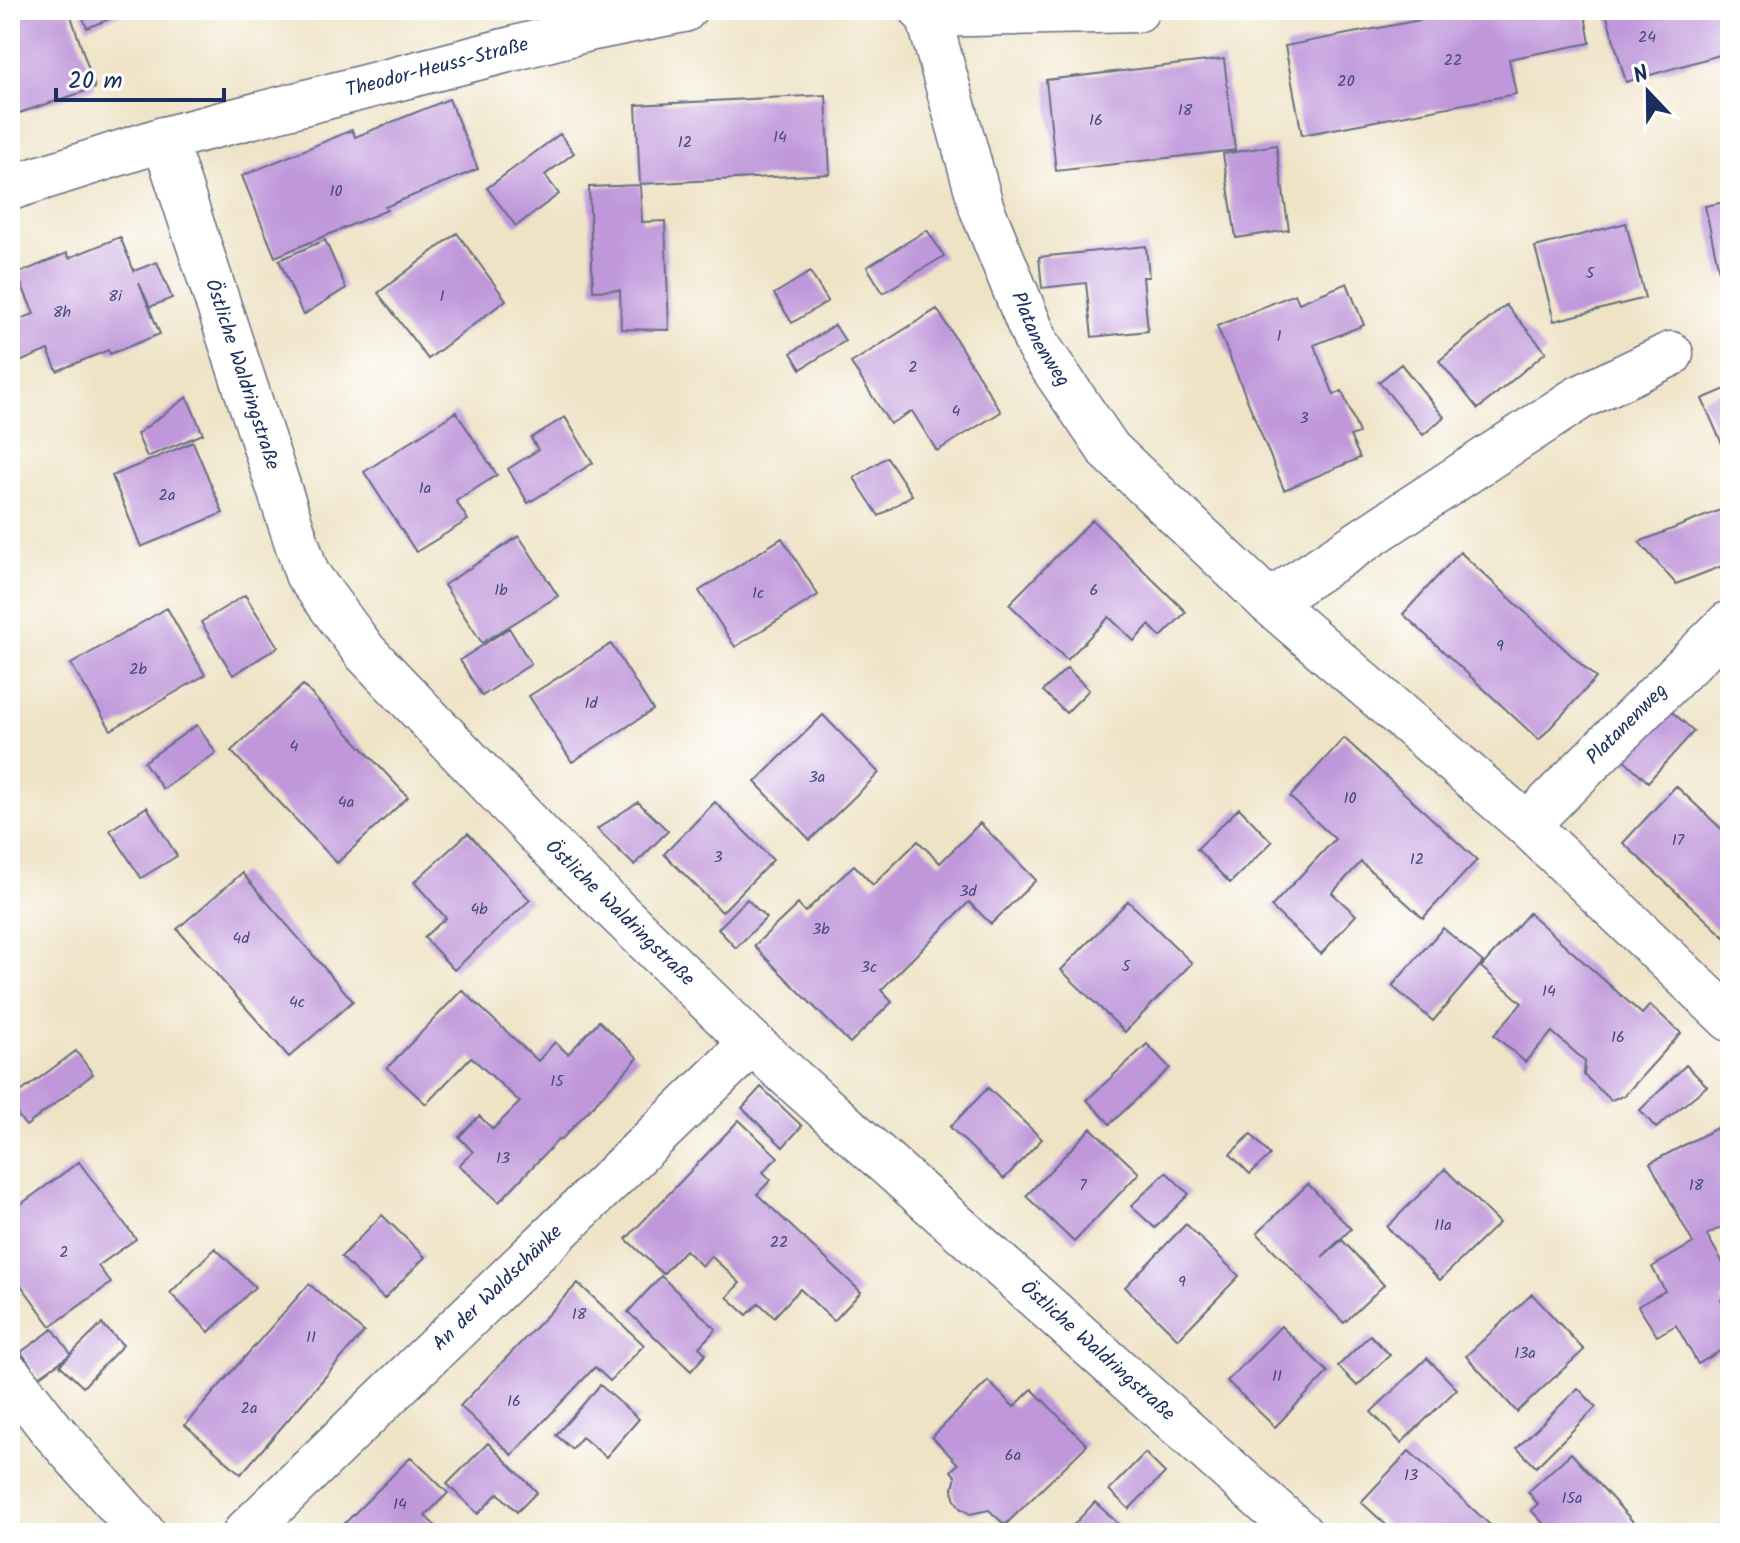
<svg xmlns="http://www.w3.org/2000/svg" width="1740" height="1543" viewBox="0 0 1740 1543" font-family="Kalam,sans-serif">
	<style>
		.building { fill: #bf97da }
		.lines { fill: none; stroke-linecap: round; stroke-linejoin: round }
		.minor-casing { stroke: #656e82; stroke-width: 47 }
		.minor { stroke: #fff; stroke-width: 44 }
		.labels { text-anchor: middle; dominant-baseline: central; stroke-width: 6; stroke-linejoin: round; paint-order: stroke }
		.number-label { font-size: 16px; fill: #44497d }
		.street-label { font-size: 20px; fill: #1b2f5e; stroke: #fff }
	</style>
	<rect width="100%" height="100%" fill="#fff"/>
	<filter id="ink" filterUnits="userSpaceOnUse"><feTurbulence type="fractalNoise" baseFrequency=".0125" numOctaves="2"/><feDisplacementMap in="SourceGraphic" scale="16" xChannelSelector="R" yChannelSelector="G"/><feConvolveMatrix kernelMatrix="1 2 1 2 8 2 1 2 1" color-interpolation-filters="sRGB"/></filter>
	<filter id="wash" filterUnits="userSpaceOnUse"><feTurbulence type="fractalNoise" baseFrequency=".006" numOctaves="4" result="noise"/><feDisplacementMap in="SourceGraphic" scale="32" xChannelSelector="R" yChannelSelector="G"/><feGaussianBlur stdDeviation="1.8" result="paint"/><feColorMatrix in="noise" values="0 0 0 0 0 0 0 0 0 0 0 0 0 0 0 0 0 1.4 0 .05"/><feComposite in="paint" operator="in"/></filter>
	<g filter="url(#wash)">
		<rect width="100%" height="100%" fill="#efe3c6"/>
		<g id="blocks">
			<!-- building -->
			<path class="building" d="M24 10H69L95 88 10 116V15Z
				M80 10H132L87 28Z
				M1472 10H1584L1590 43 1509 59 1516 94 1302 135 1285 46Z
				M1605 10H1730V52L1626 82Z
				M1224 59 1235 150 1056 171 1046 80Z
				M826 95 830 174 640 184 636 105Z
				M449 99 478 169 385 207 387 210 275 257 242 176 352 130 355 137Z
				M560 134 574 153 545 175 559 194 516 226 487 188Z
				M1276 145 1289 230 1236 238 1223 154Z
				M640 185 642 222 665 221 669 330 621 329 620 290 593 291 589 187Z
				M1730 201V274L1720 276 1705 206Z
				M1626 223 1645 298 1554 321 1535 247Z
				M927 230 944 256 883 293 867 267Z
				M457 233 506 300 428 359 378 293Z
				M120 237 134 271 157 262 172 298 150 307 139 283 160 334 110 354 108 350 57 371 48 350 10 366V323L34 314 17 274 67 253 69 258Z
				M325 240 346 288 303 315 279 260Z
				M1146 246 1149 277H1143L1148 331 1092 337 1086 283 1042 288 1039 257Z
				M810 272 828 301 792 323 774 294Z
				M1347 283 1364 325 1314 345 1334 395 1342 391 1359 433 1350 436 1360 458 1284 490 1217 326 1295 294 1299 303Z
				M1506 305 1546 352 1478 409 1439 361Z
				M937 309 1001 412 937 451 912 411 890 424 851 363Z
				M835 325 845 341 801 369 791 353Z
				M1401 364 1444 417 1423 435 1379 382Z
				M1730 387V441L1722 444 1702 399Z
				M187 397 203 434 147 457 137 434Z
				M456 412 497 475 456 501 468 520 416 552 364 472Z
				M565 417 593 463 528 503 508 469 538 450 531 438Z
				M193 442 223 513 141 547 112 476Z
				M887 457 912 495 879 516 854 478Z
				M1728 507 1730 512V563L1676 584 1639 542Z
				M1092 520 1186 612 1161 637 1149 625 1134 641 1109 617 1067 660 1009 604Z
				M519 536 558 596 482 643 444 585Z
				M782 538 818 595 735 647 699 591Z
				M1460 552 1596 678 1539 740 1403 614Z
				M245 595 278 647 233 675 201 622Z
				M167 608 205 675 111 730 71 664Z
				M509 628 531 664 482 696 460 660Z
				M611 644 653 710 572 762 529 696Z
				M1067 668 1089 690 1066 713 1043 691Z
				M303 685 408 797 337 863 231 751Z
				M1664 705 1694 731 1648 782 1620 756Z
				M823 715 879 773 810 840 755 782Z
				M197 725 216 753 163 789 144 762Z
				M1344 738 1477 860 1423 918 1361 862 1332 893 1356 915 1321 954 1271 907 1335 839 1290 797Z
				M1676 786 1730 837V942L1623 843Z
				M638 802 668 831 634 865 597 829Z
				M715 802 773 860 722 912 664 854Z
				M147 807 177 856 141 878 110 830Z
				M1239 808 1272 842 1230 883 1197 849Z
				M980 823 1036 880 991 924 969 902 881 990 892 1002 850 1043 754 946 798 904 805 912 854 865 873 885 918 841 940 863Z
				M468 833 530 900 454 970 424 937 446 918 414 882Z
				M242 873 353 1001 289 1057 177 929Z
				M747 899 766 918 736 948 718 929Z
				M1128 901 1192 963 1125 1032 1061 970Z
				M1529 913 1642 1014 1650 1005 1681 1033 1625 1095 1611 1100 1584 1075 1585 1061 1552 1032 1525 1062 1494 1035 1522 1003 1481 967Z
				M1443 928 1483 962 1433 1021 1392 986Z
				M462 990 538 1061 555 1042 568 1054 599 1021 638 1058 561 1140 559 1139 499 1202 459 1165 473 1152 459 1137 479 1116 493 1129 520 1102 471 1057 426 1104 387 1068Z
				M1147 1044 1170 1068 1110 1124 1087 1100Z
				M76 1051 93 1074 26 1126 10 1105V1100Z
				M1686 1065 1707 1086 1656 1128 1640 1110Z
				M761 1087 802 1126 783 1147 742 1108Z
				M988 1088 1042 1139 1004 1179 950 1127Z
				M739 1120 778 1157 763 1172 771 1180 757 1194 861 1292 834 1321 800 1289 774 1317 759 1303 747 1315 727 1297 740 1283 711 1256 702 1266 685 1250 663 1274 626 1239Z
				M1730 1121V1207L1726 1209 1730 1222 1707 1235 1730 1275V1294L1721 1300 1730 1315V1345L1698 1364 1676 1325 1657 1336 1638 1306 1665 1291 1652 1267 1693 1243 1650 1163Z
				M1091 1128 1139 1173 1074 1242 1026 1196Z
				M1251 1134 1270 1155 1250 1174 1230 1154Z
				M79 1162 136 1239 98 1266 111 1283 51 1326 10 1270V1212Z
				M1445 1169 1499 1223 1440 1280 1387 1227Z
				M1166 1172 1189 1194 1155 1228 1131 1206Z
				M1308 1184 1351 1229 1322 1257 1342 1240 1384 1285 1344 1323 1257 1233Z
				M382 1215 425 1257 384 1299 341 1257Z
				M1186 1224 1239 1276 1178 1339 1125 1287Z
				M215 1248 255 1287 209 1332 170 1293Z
				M661 1276 716 1329 699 1347 706 1354 691 1371 628 1312Z
				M578 1283 644 1345 610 1381 595 1367 512 1455 460 1406Z
				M309 1284 364 1332 241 1474 185 1425Z
				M1532 1294 1584 1350 1517 1412 1466 1356Z
				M102 1324 123 1345 83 1387 60 1365Z
				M1281 1326 1328 1372 1275 1427 1227 1381Z
				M53 1329 71 1354 39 1377 21 1352Z
				M1370 1335 1390 1355 1357 1386 1338 1366Z
				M1427 1358 1457 1389 1401 1443 1371 1412Z
				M988 1381 1014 1407 1032 1389 1087 1445 1005 1525 989 1510 970 1514 960 1508 954 1498 953 1487 956 1477 951 1471 958 1464 932 1437Z
				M600 1385 639 1419 606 1457 582 1437 572 1449 556 1435Z
				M1578 1388 1596 1407 1536 1467 1517 1448Z
				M488 1443 537 1492 517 1512 498 1493 478 1514 447 1484Z
				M1409 1451 1463 1500 1499 1533H1395L1361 1502Z
				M1145 1453 1165 1473 1129 1509 1109 1490Z
				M1571 1453 1636 1525 1627 1533H1564L1559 1526 1552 1533 1531 1510 1538 1504 1528 1492Z
				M411 1457 448 1493 425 1516 440 1530 437 1533H335Z
				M1095 1502 1128 1533H1066Z
				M1730 1516V1533H1712Z
				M10 1521 37 1533H10Z"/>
		</g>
	</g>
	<g filter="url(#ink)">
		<use href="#blocks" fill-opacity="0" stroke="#656e82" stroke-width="2"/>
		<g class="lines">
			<!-- minor casing -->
			<g class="minor-casing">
				<g id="minor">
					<path id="s1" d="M922 10 928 15 982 209 1038 346 1109 450 1269 602 1527 825 1730 1019"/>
					<path d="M928 15 1137 10"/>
					<path id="s2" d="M164 139 307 574 365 652 549 845 752 1043 1300 1533"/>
					<path id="s3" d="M10 188 164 139 589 29 684 10"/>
					<path d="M1269 602 1579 398 1671 354"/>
					<path id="s4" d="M1527 825 1728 624"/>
					<path d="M10 1376 52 1430 143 1533"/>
					<path id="s5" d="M245 1533 752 1043"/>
				</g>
			</g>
			<!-- minor -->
			<use href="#minor" class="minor"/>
		</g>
	</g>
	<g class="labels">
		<!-- number labels -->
		<g class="number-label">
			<text x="1647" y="37">24</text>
			<text x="1453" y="60">22</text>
			<text x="1346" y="81">20</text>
			<text x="1185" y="110">18</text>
			<text x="1096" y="120">16</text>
			<text x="780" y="137">14</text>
			<text x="685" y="142">12</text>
			<text x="336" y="191">10</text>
			<text x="1590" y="273">5</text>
			<text x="115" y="296">8i</text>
			<text x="442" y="296">1</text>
			<text x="62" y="312">8h</text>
			<text x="1279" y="336">1</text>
			<text x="913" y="367">2</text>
			<text x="956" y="411">4</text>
			<text x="1304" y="418">3</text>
			<text x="425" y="488">1a</text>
			<text x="167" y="495">2a</text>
			<text x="501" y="590">1b</text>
			<text x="1094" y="590">6</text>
			<text x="758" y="593">1c</text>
			<text x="1500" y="646">9</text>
			<text x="138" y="669">2b</text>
			<text x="591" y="703">1d</text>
			<text x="294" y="746">4</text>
			<text x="817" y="777">3a</text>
			<text x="1350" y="798">10</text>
			<text x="346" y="802">4a</text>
			<text x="1678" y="840">17</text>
			<text x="718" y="857">3</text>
			<text x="1417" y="859">12</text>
			<text x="968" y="891">3d</text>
			<text x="479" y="909">4b</text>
			<text x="821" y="929">3b</text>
			<text x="241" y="938">4d</text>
			<text x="1126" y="966">5</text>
			<text x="869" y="967">3c</text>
			<text x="1549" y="991">14</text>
			<text x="297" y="1002">4c</text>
			<text x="1618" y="1037">16</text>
			<text x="557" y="1081">15</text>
			<text x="503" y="1158">13</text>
			<text x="1083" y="1185">7</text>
			<text x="1696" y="1185">18</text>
			<text x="1443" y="1225">11a</text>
			<text x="779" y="1242">22</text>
			<text x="64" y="1252">2</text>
			<text x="1182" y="1282">9</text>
			<text x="579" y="1314">18</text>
			<text x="311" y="1337">11</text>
			<text x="1525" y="1353">13a</text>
			<text x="1277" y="1376">11</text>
			<text x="514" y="1401">16</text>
			<text x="249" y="1408">2a</text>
			<text x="1013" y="1455">6a</text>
			<text x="1411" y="1475">13</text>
			<text x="1572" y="1498">15a</text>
			<text x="400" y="1504">14</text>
		</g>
		<!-- street labels -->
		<g class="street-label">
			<text stroke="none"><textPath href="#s3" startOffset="444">Theodor-Heuss-Straße</textPath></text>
			<text stroke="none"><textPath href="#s1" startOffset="352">Platanenweg</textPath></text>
			<text stroke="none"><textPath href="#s2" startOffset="248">Östliche Waldringstraße</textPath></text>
			<text stroke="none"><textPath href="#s4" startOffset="142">Platanenweg</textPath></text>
			<text stroke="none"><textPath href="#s2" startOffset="920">Östliche Waldringstraße</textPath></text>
			<text stroke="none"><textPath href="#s5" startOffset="352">An der Waldschänke</textPath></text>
			<text stroke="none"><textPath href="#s2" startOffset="1568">Östliche Waldringstraße</textPath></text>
		</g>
	</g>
	<!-- margin -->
	<rect width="1740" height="1543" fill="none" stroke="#fff" stroke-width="40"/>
	<!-- north arrow -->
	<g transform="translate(1648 92) rotate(338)" stroke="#ffffff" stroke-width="6" paint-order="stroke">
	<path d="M0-6L14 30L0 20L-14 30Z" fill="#1b2f5e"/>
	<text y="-12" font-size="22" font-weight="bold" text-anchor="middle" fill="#1b2f5e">N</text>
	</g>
	<!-- scale -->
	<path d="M56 88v12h168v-12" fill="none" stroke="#1b2f5e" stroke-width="4"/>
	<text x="68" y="88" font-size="24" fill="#1b2f5e" stroke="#ffffff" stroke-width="6" paint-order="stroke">20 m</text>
</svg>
